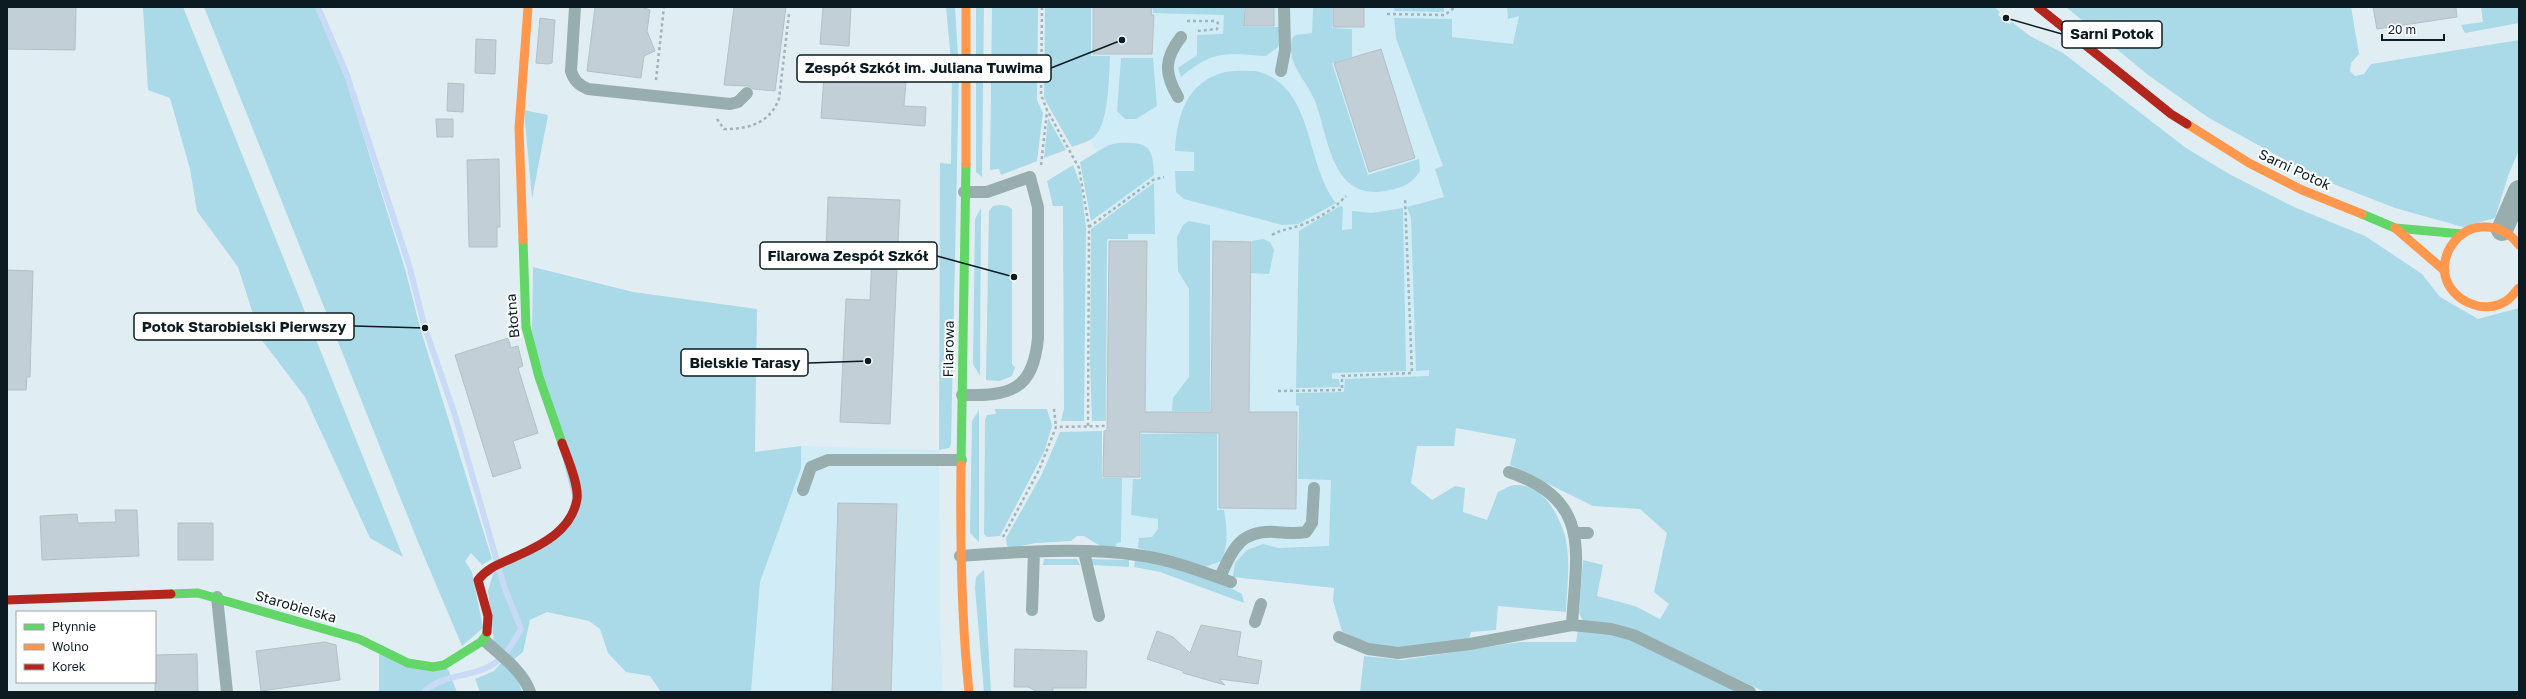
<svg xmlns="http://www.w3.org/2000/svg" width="2526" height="699" viewBox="0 0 2526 699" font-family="'Golos Text',sans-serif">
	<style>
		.built { fill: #d0edf7 }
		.green { fill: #aad9e8 }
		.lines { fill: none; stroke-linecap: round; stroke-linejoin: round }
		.stream { stroke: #c9daf6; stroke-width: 6 }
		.building { fill: #c2cfd6; stroke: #b4c0c7 }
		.path { stroke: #a4b3b7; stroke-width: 2.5; stroke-dasharray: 3 3; stroke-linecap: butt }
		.lane { stroke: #97adae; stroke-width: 12 }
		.street { stroke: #97adae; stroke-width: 22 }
		.fast { stroke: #63d668; stroke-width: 9 }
		.slow { stroke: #ff974d; stroke-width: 9 }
		.jam { stroke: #b3261e; stroke-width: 9 }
		.labels { text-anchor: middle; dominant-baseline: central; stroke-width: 4; stroke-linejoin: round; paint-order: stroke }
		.street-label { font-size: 14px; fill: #0b1b21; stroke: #fff }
		.leader { fill: none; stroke: #0b1b21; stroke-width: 1.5 }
		.callout-dot { fill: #0b1b21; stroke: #fff; stroke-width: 1.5 }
		.callout { fill: #fff; stroke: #0b1b21; stroke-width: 1.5 }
		.callout-label { font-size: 15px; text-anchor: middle; font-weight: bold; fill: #0b1b21 }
	</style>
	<rect width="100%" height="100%" fill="#e0eef3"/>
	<!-- built -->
	<path class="built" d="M1093 7H1542L1513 44 1408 33 1443 166 1463 355 1454 446 1423 447 1419 418 1339 546 1233 577 1159 552 1138 548 1102 547 1104 431 1107 430V426L1109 241 1108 217 1105 211 1097 152 1090 140Z
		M801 446 939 450 940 622 943 692H751L760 582 801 468Z"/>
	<!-- green -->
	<path class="green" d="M143 7H183L403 557 370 538 305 397 261 339 238 267 197 211 190 169 170 98 148 90Z
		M204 7H315L346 80 405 269 421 331 492 559 482 565 471 553 465 561 472 572 483 628 462 646 418 542Z
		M946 7H955L959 71 951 444 949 448 939 450 940 163 951 164 952 72Z
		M976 7H984L982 177 976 172Z
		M992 7H1038L1037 100 1043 113 1037 161 1001 175 999 169 990 170Z
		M1045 7H1091V56H1110C1109 75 1109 125 1094 137 1089 142 1079 144 1072 147L1044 98Z
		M1153 7H1244V27H1281L1278 47 1266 56C1225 54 1215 49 1181 77L1178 68 1197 55V35L1223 34 1224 15 1153 13Z
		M1313 7H1332V28L1352 29V57L1332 63 1368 175 1419 159 1420 171C1411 185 1401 188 1385 191 1331 200 1329 138 1315 101 1306 79 1286 64 1292 38L1296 35 1312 33Z
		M1394 7H1444V12L1394 11Z
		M1507 7H1994L2000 12 1998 15 2009 24 2012 22 2030 36 2063 53 2186 148 2231 175 2294 207 2365 236 2422 274 2440 297 2478 319 2519 308V692H1765L1712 667 1583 621 1579 613 1583 560 1603 565 1597 596 1635 606 1660 619 1669 604 1654 592 1667 533 1640 509 1593 506 1510 465 1516 439 1456 428 1454 446H1417L1411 483 1432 500 1455 486 1465 488 1463 512 1487 520 1498 492C1503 490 1510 485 1515 485 1543 484 1558 513 1565 536 1571 559 1567 588 1566 612L1498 606 1496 630 1471 632 1469 639 1399 649 1366 644 1342 631 1333 601 1334 588 1233 577 1235 563 1247 550 1263 544 1279 548 1329 546 1331 480 1298 479 1299 406 1296 405V393L1344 392 1345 379 1429 376V370L1416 371 1411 218 1407 207 1444 197 1435 169 1443 166 1396 38 1394 18 1452 19V37L1513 44 1519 16 1508 19Z
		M2066 7H2351L2359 54 2351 63 2350 71 2355 76 2364 74 2371 64 2519 40V150L2508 176 2495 218 2463 227 2395 208 2318 178 2209 118 2148 75Z
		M2481 7H2519V23L2465 33 2461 25 2483 22Z
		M1121 58H1153L1157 106 1136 119H1125L1117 111Z
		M1256 71C1315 86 1304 162 1336 203L1298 224 1282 225 1184 199 1176 192 1175 171H1194V152L1175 151C1177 116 1186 82 1225 72 1235 70 1247 71 1256 71Z
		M524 110 548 115 532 199Z
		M1048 118 1066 150 1044 158Z
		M1118 143C1148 142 1153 146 1154 175L1091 221 1080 162 1109 145Z
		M1073 165 1081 186 1086 228 1084 421H1061L1064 409 1063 206H1053L1047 181Z
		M1154 183 1155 234H1128V239H1108L1107 241 1106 421H1092L1090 362 1091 229Z
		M1000 205 1008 206 1012 209V364L1015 367 1012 376 1000 381 986 380 989 211 993 206Z
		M1340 206 1343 207 1342 230 1352 229V211L1372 213 1403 208 1406 371 1332 373V379H1339L1340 387 1296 388 1299 231Z
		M981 208 980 376 973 364 975 219Z
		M1189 221 1210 225V411H1172L1173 398 1189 377V289L1178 271 1177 237 1183 225Z
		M1263 239 1270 242 1274 250 1269 274 1251 273 1252 241Z
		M533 267 633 292 757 309 755 452 801 446V468L760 582 751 692H661L650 676 626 672 608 653 600 629 589 621 547 612 530 620 523 652 513 660 494 642 488 591 493 574 577 515 532 337Z
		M995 409H1047L1052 426 1044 452 1000 536 987 537 984 534 985 420 987 415 996 414Z
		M979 410V542L970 533 972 421Z
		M1102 431V478H1122L1121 542 1117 543 1115 547H1102L1084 536H1077L1071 541 1036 543 1011 548 1007 546 1006 538 1042 474 1060 432Z
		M1217 433V510H1224C1227 529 1229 543 1221 561L1205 567 1138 548 1139 538 1152 537 1158 529V519L1131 515 1133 479H1141V434Z
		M1044 559H1077L1080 565H1043Z
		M1090 559 1129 560V567L1091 565Z
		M1135 560C1170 564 1211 577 1242 594L1244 603 1160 572 1134 567Z
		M984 570 991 692H984L975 588 976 577Z
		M1578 630 1611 633 1632 639 1739 692H1360L1364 656 1402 660 1520 642H1576Z
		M379 654 448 669 457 692H379Z
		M502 662 518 680 522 692H480L475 679 494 671Z"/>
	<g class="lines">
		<!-- stream -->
		<path class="stream" d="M318 7 347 75 409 265 425 328 455 415 505 589 521 629C514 641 506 656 495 663 474 678 443 673 424 692"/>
	</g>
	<!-- building -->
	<path class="building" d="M7 7H76L75 50 7 49Z
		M595 7H642L650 10 647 31 655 51 644 56 641 78 587 71Z
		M734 7H786L775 91 753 89 749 86 724 85Z
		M823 7H851L849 46 820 44Z
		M1093 7H1152L1151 15H1154L1152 54H1093Z
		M1245 7H1274V26H1244Z
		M1333 7H1364V27H1333Z
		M2373 7H2456L2457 17 2377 29Z
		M540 18 555 20 552 63 548 64 536 63Z
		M476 39 496 40 495 74 475 73Z
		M1381 49 1415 158 1369 172 1334 63Z
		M824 77 906 82 904 106 926 107 925 126 821 118Z
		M448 83 464 84 463 112 447 111Z
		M436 119H453V137H437Z
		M499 159 500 227H497V247H469L467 160Z
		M828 197 900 200 890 424 840 422 846 299 870 300 872 255 826 253Z
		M1109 241H1147L1145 412H1211L1213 241 1251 242 1249 412H1297L1296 509 1219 508V433L1140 432V477H1103L1104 431 1107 430Z
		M7 270 33 271 30 377H27L26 390H7Z
		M508 338 511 348 518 346 523 366 518 368 538 433 513 441 521 468 493 477 455 355Z
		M838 503 897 504 891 692H832Z
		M115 510H137L139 556 42 560 40 516 77 514 78 523 116 522Z
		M178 523H213V560H178Z
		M1201 625 1241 632 1237 656 1262 661 1258 684 1219 679 1225 685 1183 673V671L1147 659 1157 631 1173 637 1190 653Z
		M325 642 336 645 340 680 261 691 256 651Z
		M1015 649 1087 651 1086 688H1053V692H1038L1028 687H1014Z
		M197 654 198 692H155V655Z"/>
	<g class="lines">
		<!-- path -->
		<path class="path" d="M1042 7 1041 95 1047 110 1079 168 1089 227 1088 426
			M1387 14 1445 15 1455 7
			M1187 21H1215L1218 23 1217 29 1197 31
			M656 80 664 7
			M717 119 724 129C748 129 769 124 779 99L789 14
			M1041 165 1047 111
			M1089 227 1153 180 1164 177
			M1272 235C1282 229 1291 229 1301 225 1318 219 1334 209 1346 196
			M1278 391 1342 390V376L1412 373 1405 198
			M1054 409 1056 427
			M1003 537 1039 470 1056 427 1107 426"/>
		<!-- lane -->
		<path class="lane" d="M575 7 571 71C574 81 579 85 588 89L730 104 738 102 747 93
			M1281 71 1285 50 1284 7
			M1178 97C1164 73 1164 59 1181 37
			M962 395C1010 396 1033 391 1038 338V207L1030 177 987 192H964
			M1509 472C1593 501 1576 552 1572 625
			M803 490 811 467 828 460H961
			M1574 533H1588
			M1084 552 1099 616
			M960 556C1015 552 1082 547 1137 555 1169 559 1201 571 1231 582
			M1220 577C1233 549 1240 530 1275 532 1285 533 1296 534 1306 532L1312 523 1314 488
			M217 597 227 692
			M1032 610 1034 552
			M1255 622 1261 604
			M1339 637 1368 649 1398 653 1470 644 1572 625 1611 629 1633 635 1750 692
			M484 640C500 655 523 671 530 692"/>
		<!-- street -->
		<path class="street" d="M2502 230 2519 191"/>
		<!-- fast -->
		<path class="fast" d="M2362 214 2395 228 2462 234
			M523 240 526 327 539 377 562 443
			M961 465 966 164
			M171 594 198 593 359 639 408 663 433 667 444 665 484 640 487 632"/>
		<!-- slow -->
		<path class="slow" d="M2187 124 2249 163 2302 190 2362 214
			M966 164V7
			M2395 228 2445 271
			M523 240 519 128 528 7
			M2519 245C2510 233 2497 226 2482 227 2459 228 2441 252 2445 275 2450 300 2484 316 2506 301 2511 298 2515 292 2519 288
			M961 465C960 541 961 616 969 692"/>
		<!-- jam -->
		<path class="jam" d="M2038 7 2171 114 2187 124
			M7 600 171 594
			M487 632 488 616 478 580C488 567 502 563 517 556 542 545 572 530 577 499 579 484 567 457 562 443"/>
	</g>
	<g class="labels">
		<!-- street labels -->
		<g class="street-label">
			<text transform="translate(2295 169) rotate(25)">Sarni Potok</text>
			<text transform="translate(512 316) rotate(-95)">Błotna</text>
			<text transform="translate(948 349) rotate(-89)">Filarowa</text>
			<text transform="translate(296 606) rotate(16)">Starobielska</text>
		</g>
	</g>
	<!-- callouts -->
	<path class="leader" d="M2006 18L2062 34M1122 40L1051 68M1014 277L937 256M425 328L354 326M868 361L808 363"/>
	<g class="callout-dot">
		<circle cx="2006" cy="18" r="4"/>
		<circle cx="1122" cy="40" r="4"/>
		<circle cx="1014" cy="277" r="4"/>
		<circle cx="425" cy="328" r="4"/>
		<circle cx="868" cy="361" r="4"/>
	</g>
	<g class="callout">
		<rect x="2062" y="21" width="100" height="27" rx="4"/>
		<rect x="797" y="55" width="254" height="27" rx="4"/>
		<rect x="760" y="242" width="177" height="27" rx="4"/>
		<rect x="134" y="313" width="220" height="27" rx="4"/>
		<rect x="681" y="349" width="127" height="27" rx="4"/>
	</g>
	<g class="callout-label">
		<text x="2112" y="39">Sarni Potok</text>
		<text x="924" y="73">Zespół Szkół im. Juliana Tuwima</text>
		<text x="848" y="261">Filarowa Zespół Szkół</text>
		<text x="244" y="332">Potok Starobielski Pierwszy</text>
		<text x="745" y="368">Bielskie Tarasy</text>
	</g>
	<!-- border -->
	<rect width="2526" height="699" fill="none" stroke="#0b1b21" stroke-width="16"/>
	<!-- legend -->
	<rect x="16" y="611" width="140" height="72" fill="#ffffff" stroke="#9da4a6"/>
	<rect x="24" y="624" width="20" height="6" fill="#63d668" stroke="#9da4a6"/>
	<text x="52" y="631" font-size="12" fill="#0b1b21">Płynnie</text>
	<rect x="24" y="644" width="20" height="6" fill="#ff974d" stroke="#9da4a6"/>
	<text x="52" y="651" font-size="12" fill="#0b1b21">Wolno</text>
	<rect x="24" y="664" width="20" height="6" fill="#b3261e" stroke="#9da4a6"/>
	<text x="52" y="671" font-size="12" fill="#0b1b21">Korek</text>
	<!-- scale -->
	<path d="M2382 34v6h62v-6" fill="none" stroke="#0b1b21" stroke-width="2"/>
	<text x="2388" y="34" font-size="12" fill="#0b1b21" stroke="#ffffff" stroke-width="3" paint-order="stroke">20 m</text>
</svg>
